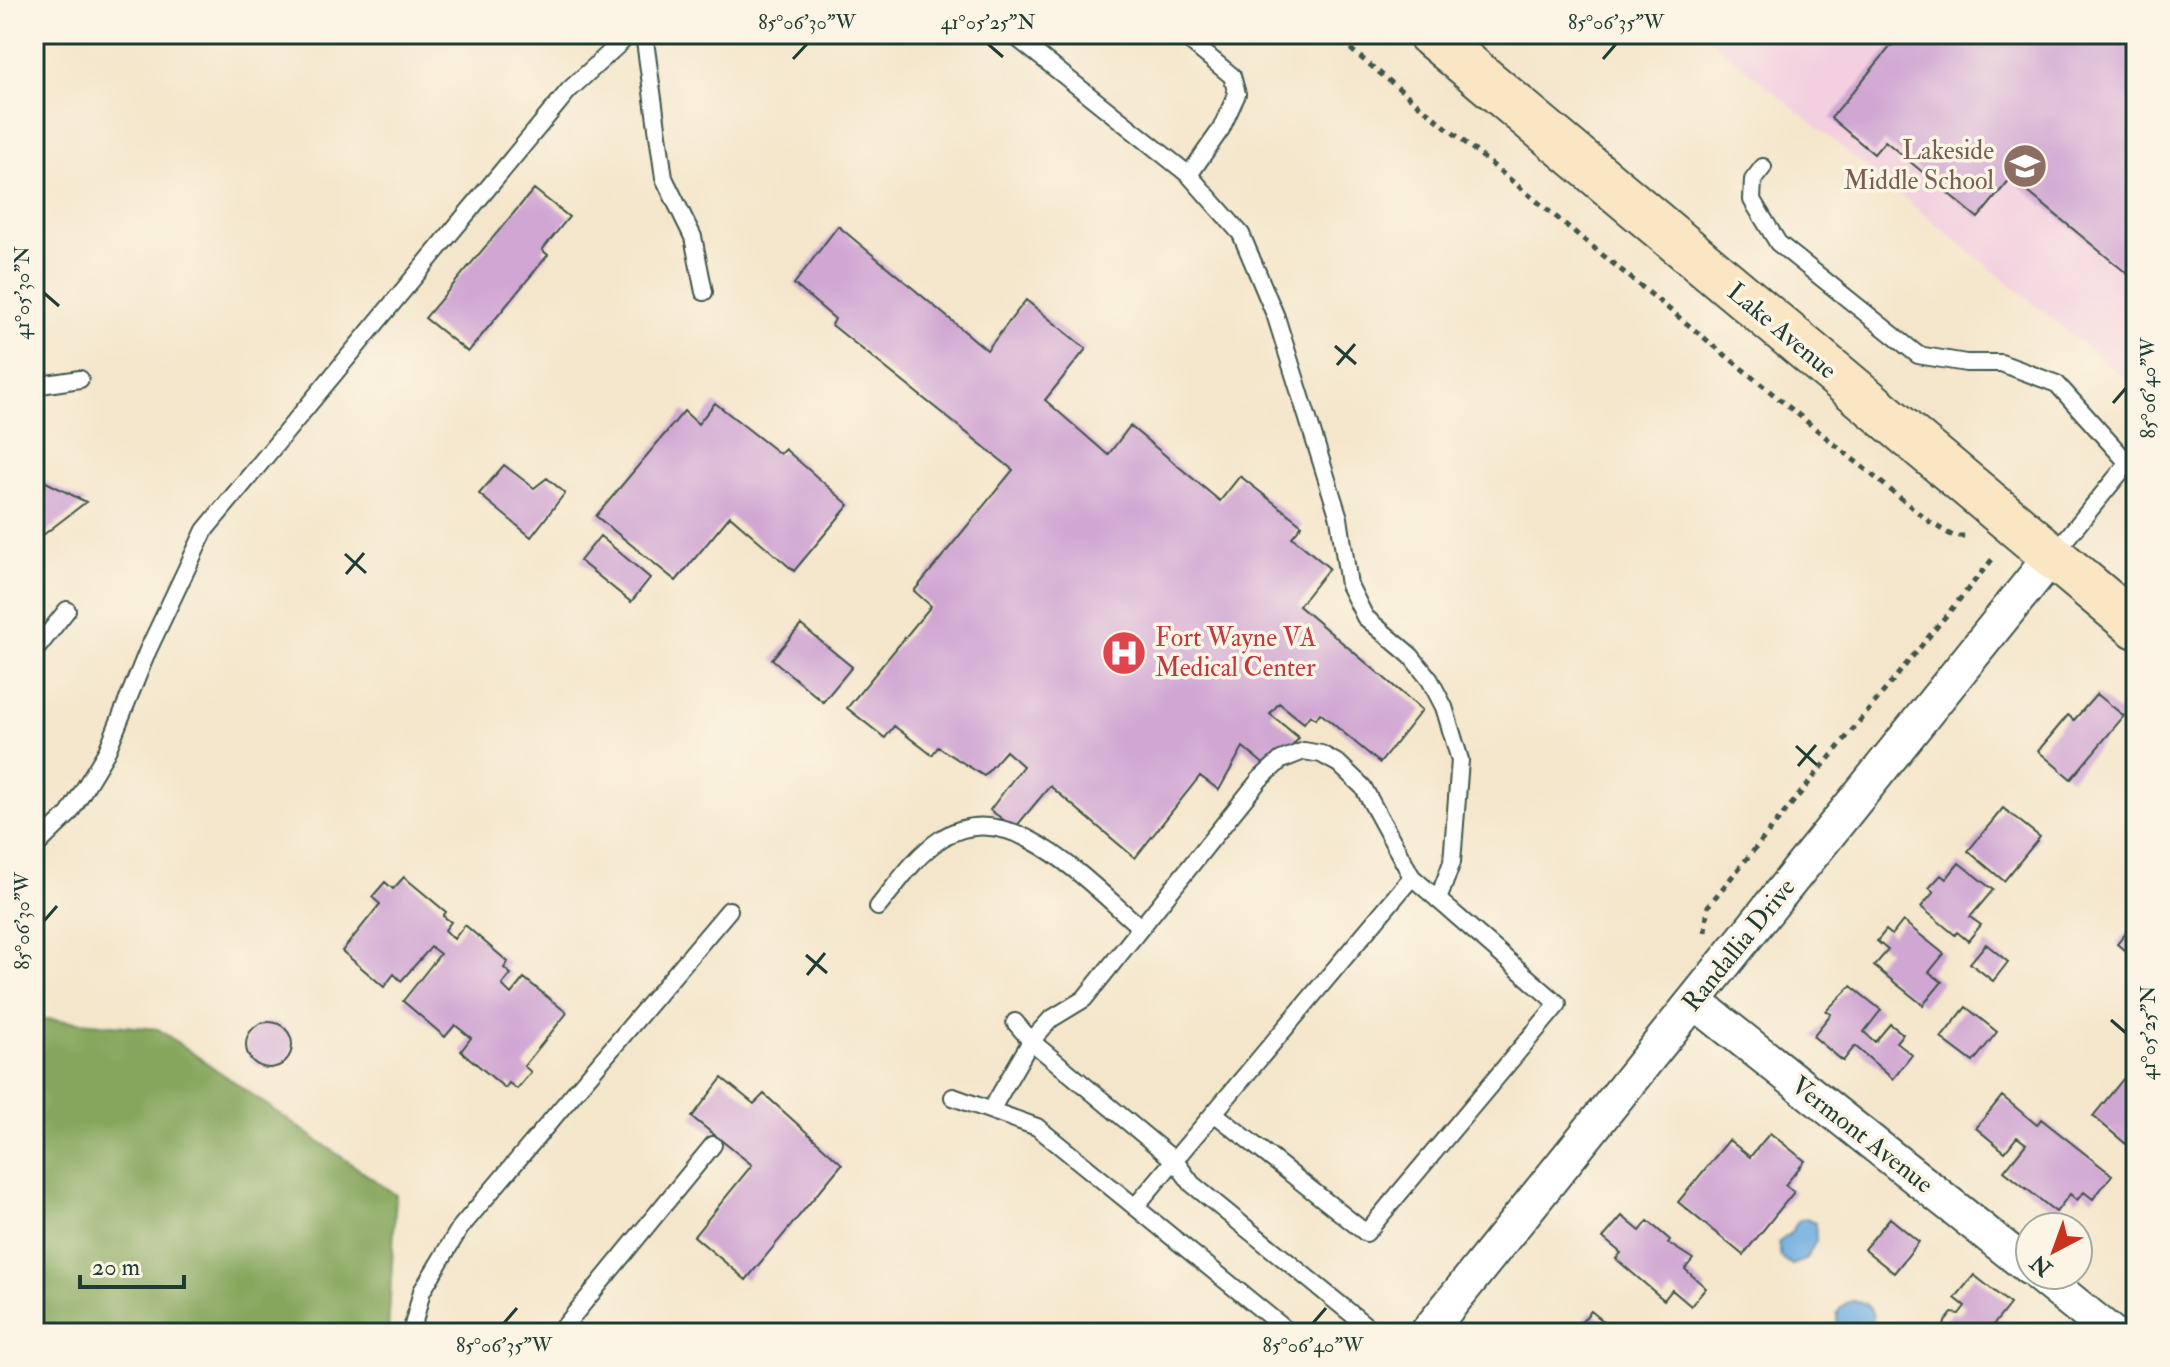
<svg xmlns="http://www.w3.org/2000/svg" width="2170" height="1367" viewBox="0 0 2170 1367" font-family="'IM FELL Double Pica',serif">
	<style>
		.built { fill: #f3cfe0 }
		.forest { fill: #85a65b; stroke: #527248; stroke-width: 2 }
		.water { fill: #6eade1; stroke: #46758a; stroke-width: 2 }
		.building { fill: #d0a6d3 }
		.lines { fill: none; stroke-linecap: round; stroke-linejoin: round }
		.service-casing { stroke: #3f564b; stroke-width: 20 }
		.minor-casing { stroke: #3f564b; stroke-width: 38 }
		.secondary-casing { stroke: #3f564b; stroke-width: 48 }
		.path { stroke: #3f564b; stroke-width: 5; stroke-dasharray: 6 6; stroke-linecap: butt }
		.service { stroke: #fff; stroke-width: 16 }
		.minor { stroke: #fff; stroke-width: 34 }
		.secondary { stroke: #fbe6c4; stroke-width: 44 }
		.ticks { fill: none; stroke: #1f3d34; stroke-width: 3 }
		.labels { text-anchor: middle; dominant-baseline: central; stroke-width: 7; stroke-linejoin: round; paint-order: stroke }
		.education-label { font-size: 26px; fill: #785e54; stroke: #fcf5e5; text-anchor: end }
		.street-label { font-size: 26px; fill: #1f3d34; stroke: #fcf5e5 }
		.health-label { font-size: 26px; fill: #be3a42; stroke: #fcf5e5; text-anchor: start }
		.neatline { fill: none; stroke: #1f3d34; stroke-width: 3 }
		.ticks-label { font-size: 20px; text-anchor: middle; fill: #1f3d34 }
	</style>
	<rect width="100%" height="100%" fill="#fcf5e5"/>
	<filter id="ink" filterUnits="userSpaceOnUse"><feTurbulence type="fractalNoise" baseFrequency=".0125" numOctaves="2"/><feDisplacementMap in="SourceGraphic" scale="16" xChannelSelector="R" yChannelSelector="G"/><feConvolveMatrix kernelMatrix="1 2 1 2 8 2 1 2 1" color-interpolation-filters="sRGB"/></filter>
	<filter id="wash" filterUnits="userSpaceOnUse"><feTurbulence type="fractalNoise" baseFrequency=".006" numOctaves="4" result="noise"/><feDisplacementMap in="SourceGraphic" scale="32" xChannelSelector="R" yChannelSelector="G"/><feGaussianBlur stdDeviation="1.8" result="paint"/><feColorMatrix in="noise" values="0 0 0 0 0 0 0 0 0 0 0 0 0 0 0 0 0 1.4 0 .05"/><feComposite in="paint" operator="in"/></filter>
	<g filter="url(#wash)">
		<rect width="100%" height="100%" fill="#f4e6cb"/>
		<!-- built -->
		<path class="built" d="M1703 34H2136V387Z"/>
		<!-- forest -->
		<path class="forest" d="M34 1018 158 1029 396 1195 388 1333H34Z"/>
		<!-- water -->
		<path class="water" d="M1806 1218 1815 1222 1816 1241 1805 1260 1792 1265 1781 1257 1778 1243 1791 1233 1798 1221Z
			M1837 1319a18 18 0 1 1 36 0a18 18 0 1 1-36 0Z"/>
		<g id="blocks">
			<!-- building -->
			<path class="building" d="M1901 34H2136V281L2011 178 1978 218 1885 141 1874 154 1831 118Z
				M534 189 569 217 542 250 548 255 468 352 425 318Z
				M838 226 987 350 1026 300 1086 349 1045 400 1108 455 1130 426 1220 501 1240 476 1302 525 1292 537 1329 568 1299 606 1422 710 1380 763 1320 713 1316 719 1310 715 1304 723 1279 703 1270 714 1299 738 1272 771 1243 747 1219 790 1200 776 1135 858 1050 786 1015 828 990 810 1023 766 1006 751 984 776 938 747 932 755 894 726 885 738 847 708 931 606 914 591 1013 470 832 325 835 319 794 284Z
				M715 403 780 454 785 449 849 505 794 571 730 516 676 581 596 516 684 411 698 424Z
				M504 465 534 488 547 478 565 493 531 537 479 494Z
				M34 476 86 502 34 542Z
				M600 536 650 578 631 602 580 561Z
				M34 547 40 586 34 590Z
				M801 625 852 667 823 702 772 659Z
				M2097 694 2124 716 2071 779 2038 751 2068 715 2074 720Z
				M2003 808 2040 837 2004 881 1968 851Z
				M1959 863 1993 890 1970 917 1981 925 1968 941 1957 932 1955 935 1921 907 1934 892 1929 888 1941 875 1946 879Z
				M404 877 446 912 443 916 451 922 445 930 454 939 465 925 508 962 504 968 511 974 502 985 511 994 524 978 567 1013 524 1066 531 1072 517 1089 509 1083 505 1088 461 1051 471 1038 455 1025 445 1037 403 1001 440 954 431 947 401 981 394 974 384 987 342 951 380 904 372 897 385 882 393 889Z
				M1903 921 1944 954 1929 972 1942 982 1923 1005 1874 966 1888 950 1877 941 1886 930 1892 935Z
				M2136 921V960L2117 944Z
				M1986 944 2008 962 1993 981 1970 963Z
				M1851 986 1881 1010 1864 1032 1875 1042 1890 1024 1903 1034 1896 1042 1912 1055 1893 1079 1855 1046 1843 1061 1813 1036 1831 1014 1826 1011Z
				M1966 1007 1997 1032 1973 1062 1941 1038Z
				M246 1045a23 23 0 1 1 46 0a23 23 0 1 1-46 0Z
				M722 1078 754 1104 764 1094 842 1164 746 1280 694 1236 752 1165 692 1117Z
				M2124 1078 2136 1088V1132L2126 1144 2093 1116Z
				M2002 1096 2037 1125 2041 1119 2112 1175 2093 1199 2084 1192 2077 1200 2070 1194 2056 1212 2004 1171 2026 1144 2017 1137 2005 1152 1976 1128Z
				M1770 1133 1805 1161 1785 1185 1794 1192 1743 1255 1678 1202 1729 1140 1750 1157Z
				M1622 1216 1640 1231 1648 1221 1670 1240 1668 1243 1693 1259 1685 1269 1706 1288 1691 1306 1672 1290 1664 1300 1616 1259 1621 1253 1603 1238Z
				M1890 1218 1919 1242 1894 1273 1864 1249Z
				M1974 1275 2010 1304 1987 1333H1943L1945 1322 1952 1313 1959 1314 1965 1306 1955 1298Z
				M1591 1311 1618 1333H1572Z"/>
		</g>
	</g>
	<g filter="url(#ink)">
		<use href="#blocks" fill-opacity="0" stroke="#3f564b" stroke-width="2"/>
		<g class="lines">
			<!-- service casing -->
			<g class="service-casing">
				<path id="service" d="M644 34 664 178 693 237 704 292
					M1012 34 1189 175 1241 234 1276 317 1339 518 1349 585 1365 617 1411 656 1430 680 1444 707 1460 760 1452 862 1438 900
					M1181 34 1232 76 1237 94 1221 129 1189 175
					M1763 167 1753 180 1752 200 1778 243 1918 355 1966 363H2001L2057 384 2128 463 2136 465
					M34 386 80 379
					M2053 555 2128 463
					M34 652 67 610
					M34 848 69 814 107 751 148 650 205 530 569 90 630 34
					M878 907C897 884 915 856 941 839 1010 793 1090 885 1139 926
					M1015 1022 1031 1041 1175 1161 1192 1184 1375 1333
					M953 1097 1037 1127 1290 1333
					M991 1110 1031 1041 1051 1019 1084 999 1260 779 1281 760 1304 751 1321 754 1339 764 1363 787 1412 877 1558 1004 1366 1233 1214 1113
					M1135 1207 1412 877
					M411 1333 422 1291 460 1228 729 910
					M559 1333 713 1145"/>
			</g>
			<!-- minor casing -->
			<g class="minor-casing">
				<path id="minor" d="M1694 1001 2030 1268
					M2039 1275 2111 1333
					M1427 1333 2051 557"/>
			</g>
			<!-- secondary casing -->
			<g class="secondary-casing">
				<path id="secondary" d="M1430 34 2136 626"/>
			</g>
			<!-- path -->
			<path class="path" d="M1332 34 1931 523 1953 536H1965
				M1705 932 1708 906 1995 556"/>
			<!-- service -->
			<use href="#service" class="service"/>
			<!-- minor -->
			<use href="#minor" class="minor"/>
			<!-- secondary -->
			<use href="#secondary" class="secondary"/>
		</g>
	</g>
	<!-- ticks -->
	<path class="ticks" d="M988 44 1003 57M793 59 807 44M1603 59 1616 44M44 293 59 306M1335 346 1356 364M1337 365 1355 344M2113 403 2126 388M345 554 366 573M346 574 364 553M1796 746 1817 765M1798 766 1816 745M44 921 57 906M806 955 827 973M807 975 825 953M2111 1020 2126 1033M504 1323 517 1308M1313 1323 1326 1308"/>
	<!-- icons -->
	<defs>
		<g id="school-disc" transform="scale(2.3)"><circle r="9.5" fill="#8d6e63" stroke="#fcf5e5"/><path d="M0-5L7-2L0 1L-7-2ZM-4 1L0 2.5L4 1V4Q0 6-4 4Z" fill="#fff"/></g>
		<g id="hospital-disc" transform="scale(2.3)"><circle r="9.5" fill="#e0444e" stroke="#fcf5e5"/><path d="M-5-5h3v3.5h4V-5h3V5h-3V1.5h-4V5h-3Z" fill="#fff"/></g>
	</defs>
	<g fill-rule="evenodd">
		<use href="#school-disc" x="2025" y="166"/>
		<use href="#hospital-disc" x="1124" y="653"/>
	</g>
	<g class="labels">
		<!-- education labels -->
		<g class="education-label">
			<text x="1994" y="151">Lakeside<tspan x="1994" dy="30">Middle School</tspan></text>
		</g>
		<!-- street labels -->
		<g class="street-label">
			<text transform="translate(1782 331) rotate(40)">Lake Avenue</text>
			<text transform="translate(1739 945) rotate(-51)">Randallia Drive</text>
			<text transform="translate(1862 1135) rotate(38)">Vermont Avenue</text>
		</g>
		<!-- health labels -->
		<g class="health-label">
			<text x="1155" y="638">Fort Wayne VA<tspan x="1155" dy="30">Medical Center</tspan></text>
		</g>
	</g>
	<!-- margin -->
	<rect width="2170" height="1367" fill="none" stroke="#fcf5e5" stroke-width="88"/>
	<!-- north arrow -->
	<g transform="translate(2054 1251) rotate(221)"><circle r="38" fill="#fcf5e5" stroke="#a4ab9e" stroke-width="2"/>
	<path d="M0-6L14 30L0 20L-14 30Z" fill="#c8321e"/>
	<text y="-12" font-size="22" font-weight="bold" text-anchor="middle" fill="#1f3d34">N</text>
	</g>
	<!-- scale -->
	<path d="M80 1275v12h104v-12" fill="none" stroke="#1f3d34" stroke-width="4"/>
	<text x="92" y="1275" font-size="24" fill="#1f3d34" stroke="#fcf5e5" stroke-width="6" paint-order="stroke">20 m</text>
	<rect x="44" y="44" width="2082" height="1279" class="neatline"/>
	<g class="ticks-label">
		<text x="807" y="29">85°06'30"W</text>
		<text x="988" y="29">41°05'25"N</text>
		<text x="1616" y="29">85°06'35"W</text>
		<text transform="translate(22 293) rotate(-90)" y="7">41°05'30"N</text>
		<text transform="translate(2148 388) rotate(-90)" y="7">85°06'40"W</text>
		<text transform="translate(22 921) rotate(-90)" y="7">85°06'30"W</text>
		<text transform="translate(2148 1033) rotate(-90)" y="7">41°05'25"N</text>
		<text x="504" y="1352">85°06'35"W</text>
		<text x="1313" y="1352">85°06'40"W</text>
	</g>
</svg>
